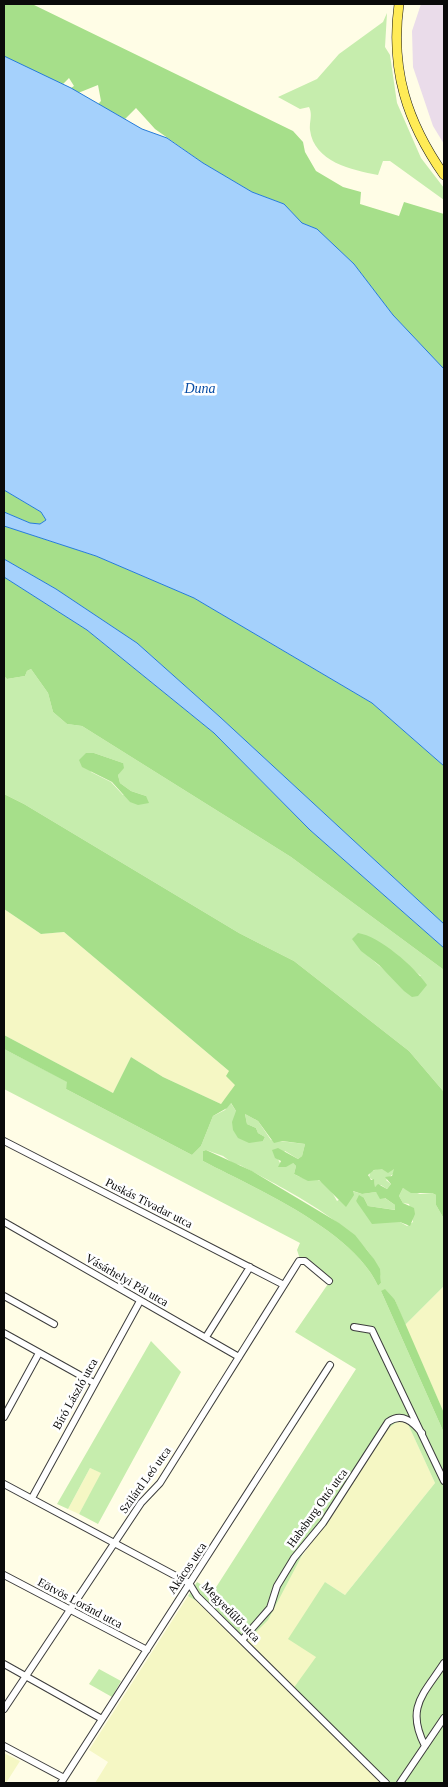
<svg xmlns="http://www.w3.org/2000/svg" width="448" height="1787" viewBox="0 0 448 1787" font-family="Georgia,serif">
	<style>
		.industrial { fill: #eadcea }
		.farmland { fill: #f5f7c4 }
		.green { fill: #c6edad; fill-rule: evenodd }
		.forest { fill: #a6df8a; fill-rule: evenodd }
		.water { fill: #a5d1fc; stroke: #257bda }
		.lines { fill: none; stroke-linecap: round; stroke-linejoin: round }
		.minor-casing { stroke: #3d3d3d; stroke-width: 8 }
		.major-casing { stroke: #1b1b1b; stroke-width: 10 }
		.minor { stroke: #fff; stroke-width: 6 }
		.major { stroke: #ffeb56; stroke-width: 9 }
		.labels { text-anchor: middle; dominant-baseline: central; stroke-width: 5; stroke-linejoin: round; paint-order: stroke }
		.street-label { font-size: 12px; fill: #0a0a0a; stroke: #fff }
		.water-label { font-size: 14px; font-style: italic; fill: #094ea5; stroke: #fff }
	</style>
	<rect width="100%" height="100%" fill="#fffde6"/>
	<!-- industrial -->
	<path class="industrial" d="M421 4H444V144L433 126 413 67 412 31Z"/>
	<!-- farmland -->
	<path class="farmland" d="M4 909 41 934 64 932 229 1071 236 1085 221 1104 163 1077 131 1057 113 1093 4 1035Z
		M444 1286V1413L405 1325Z
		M397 1422H407L435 1483 345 1595 325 1582 309 1712 381 1783H95L108 1762 89 1750 188 1596 200 1603 243 1645 386 1430Z
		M90 1468 102 1473 79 1514 68 1509Z
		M4 1753 20 1761 6 1783H4Z"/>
	<!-- green -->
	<path class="green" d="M387 13 385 47 390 55 397 103 421 158 444 188V200L390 161H383L378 175C352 170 314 162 310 130 309 122 313 115 309 107L300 109 278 97 317 79 339 54 383 22Z
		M31 669 48 693 53 712 67 724 82 726 291 857 444 970V1092L409 1051 294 961 239 933 24 804 4 794V676L7 679 25 676 27 671ZM86 753H94L123 763 118 775 120 783 131 791 146 796 123 795 111 782 91 772ZM387 948 421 976 390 975 362 951Z
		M4 1049 68 1082 66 1089 192 1155 201 1146 213 1116 225 1110 230 1102 236 1111V1117L252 1141H263L265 1137 258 1133 256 1128 247 1124 245 1114 258 1121 271 1140 305 1144 302 1156 298 1159 285 1151 278 1159 280 1163H293L296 1166 294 1174C303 1180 308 1177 318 1180 326 1183 333 1193 337 1201L352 1191 362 1194 376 1192 395 1205 396 1210 368 1206 364 1198 356 1201 392 1222H400L407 1226 413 1222 409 1204 403 1203 399 1196 403 1188 420 1194 432 1193 436 1195V1205L444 1219V1286L405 1325 395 1300 381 1291 444 1433V1783H381L290 1693 316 1657 288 1639 325 1582 345 1595 435 1483 407 1422H397L386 1430 309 1542 268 1620 243 1645 200 1603 188 1596 197 1582 213 1592 356 1369 295 1332 330 1281 300 1259 297 1250 300 1243 4 1089ZM206 1150 223 1156 234 1164 240 1165C278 1186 382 1235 381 1283L378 1286C353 1230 256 1189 203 1161V1151Z
		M377 1169H394V1173L386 1180 391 1184 387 1189 381 1185 375 1187 374 1180 369 1178 370 1172Z
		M151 1341 181 1372 98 1524 79 1514 101 1473 90 1468 68 1509 57 1504Z
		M99 1669 121 1681 112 1697 89 1684Z"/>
	<!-- forest -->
	<path class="forest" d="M4 4H32L293 131 303 142 305 152 316 171 343 187 361 192 360 204 399 216 404 202 444 214V369L393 315 354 264 317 229 302 223 284 204 252 192 203 163 155 129 136 108 125 119 98 104 101 101 98 85 78 93 71 88 74 86 69 78 63 84 35 73 4 56Z
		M4 490 41 512 46 520 40 524 30 523 4 512Z
		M4 526 96 556 194 598 372 703 444 766V924L220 717 137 643 56 589 4 559Z
		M4 577 87 630 214 733 310 830 444 948V970L291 857 82 726 67 724 53 712 48 693 31 669 27 671 25 676 7 679 4 676Z
		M86 753H94L123 763 124 768 118 775 120 783 131 791 146 796 149 803 138 805 130 802 112 782 82 767 79 760Z
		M4 794 24 804 239 933 294 961 409 1051 444 1092V1219L436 1205V1195L432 1193H411L403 1188 399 1196 403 1203 414 1208 415 1214 410 1226 400 1222 372 1224 356 1201 359 1195 364 1198 368 1206 395 1210V1205L385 1198 380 1199 376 1192 362 1194 353 1191 354 1195 346 1207 319 1180 308 1181 294 1174 296 1166 293 1163 286 1167H278L281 1161 275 1158 272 1150 278 1148 298 1159 302 1156 305 1144 282 1141 274 1143 258 1121 245 1114 247 1124 256 1128 258 1133 265 1137 263 1141 249 1143 238 1138 233 1130 232 1122 236 1111 231 1103 227 1108 213 1116 201 1146 192 1155 66 1089 67 1082 4 1049V1035L113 1093 131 1057 163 1077 221 1104 235 1085 226 1076 229 1071 64 932 41 934 4 909ZM382 1169 388 1173 394 1169 392 1176 385 1177 391 1184 387 1189 378 1184 375 1187 374 1179 371 1180 368 1175 374 1170Z
		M358 933C379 936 415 967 427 985L418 996 412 997 404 991 379 965 361 951 352 939Z
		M206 1150 252 1171 339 1223 355 1235 374 1259 380 1269 381 1283 378 1286C353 1230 256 1189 203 1161V1151Z
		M385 1289 395 1300 444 1413V1433L381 1291Z"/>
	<!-- water -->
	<path class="water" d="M4 56 71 88 142 129 167 138 203 163 252 192 284 204 302 223 317 229 354 264 393 315 444 369V766L372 703 194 598 96 556 4 526V512L30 523 40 524 46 520 41 512 4 490Z
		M4 559 56 589 137 643 220 717 444 924V948L310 830 214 733 87 630 4 577Z"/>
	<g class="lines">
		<!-- minor casing -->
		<g class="minor-casing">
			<path id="minor" d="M4 1141 284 1285
				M4 1222 239 1357
				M4 1296 54 1324
				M354 1327 372 1330 444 1481
				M4 1333 94 1383
				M206 1337 250 1267
				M4 1417 39 1353
				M4 1484 189 1583 197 1596 386 1783
				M32 1498 140 1301
				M4 1575 147 1650
				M242 1640 270 1608 277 1586 294 1558 323 1523 388 1422C402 1412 413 1422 422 1433
				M4 1664 102 1719
				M4 1709 141 1503 160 1483 299 1261H305L329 1281
				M4 1746 64 1778
				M425 1746C405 1707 424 1694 444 1663
				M61 1783 330 1365
				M400 1783 444 1718"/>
		</g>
		<!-- major casing -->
		<g class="major-casing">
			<path id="major" d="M399 4C390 70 407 122 444 175"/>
		</g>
		<!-- minor -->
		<use href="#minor" class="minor"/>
		<!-- major -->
		<use href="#major" class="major"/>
	</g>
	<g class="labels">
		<!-- street labels -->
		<g class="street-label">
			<text transform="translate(149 1203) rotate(27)">Puskás Tivadar utca</text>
			<text transform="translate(127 1280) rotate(30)">Vásárhelyi Pál utca</text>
			<text transform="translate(75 1394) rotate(-61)">Bíró László utca</text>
			<text transform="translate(145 1480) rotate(-54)">Szilárd Leó utca</text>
			<text transform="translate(317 1508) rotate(-54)">Habsburg Ottó utca</text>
			<text transform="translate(187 1568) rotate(-56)">Akácos utca</text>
			<text transform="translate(80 1603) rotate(28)">Eötvös Loránd utca</text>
			<text transform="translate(231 1612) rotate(46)">Megyedűlő utca</text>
		</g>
		<!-- water labels -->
		<g class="water-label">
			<text x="200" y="388">Duna</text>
		</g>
	</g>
	<!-- border -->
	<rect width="448" height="1787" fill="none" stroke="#0a0a0a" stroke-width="10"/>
</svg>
